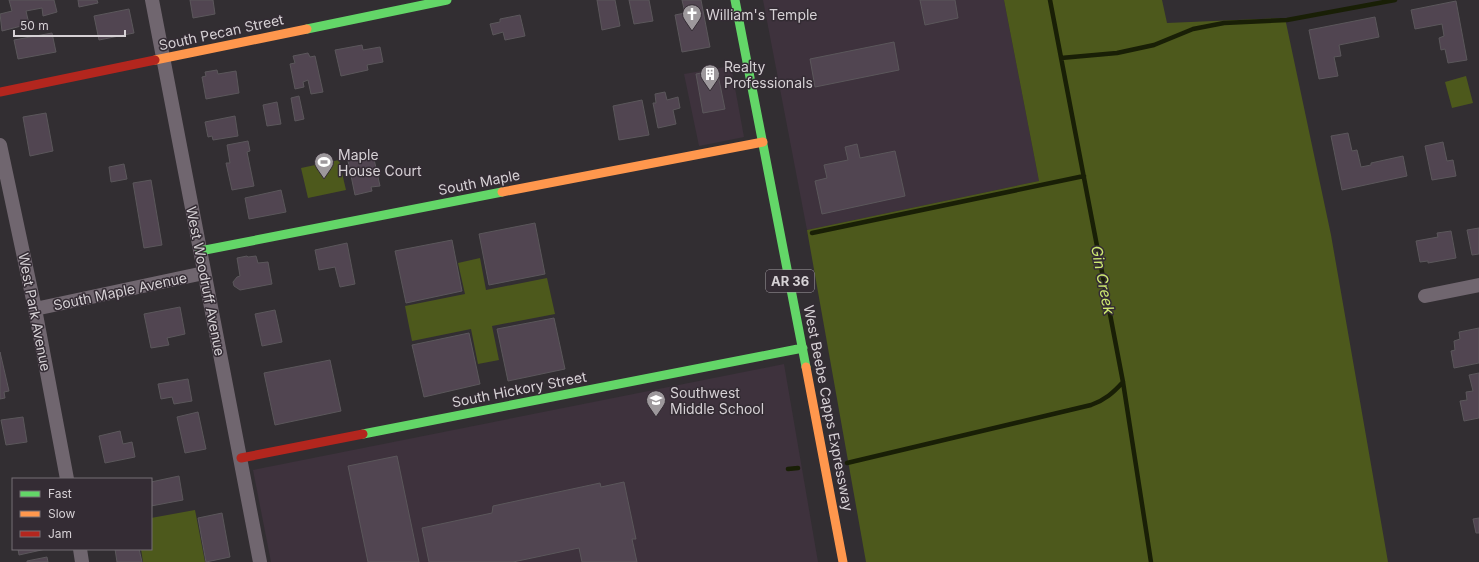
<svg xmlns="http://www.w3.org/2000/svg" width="1479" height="562" viewBox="0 0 1479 562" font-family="Inter,sans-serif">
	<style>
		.built { fill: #3e323d }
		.green { fill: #4d591c }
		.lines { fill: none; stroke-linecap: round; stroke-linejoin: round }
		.stream { stroke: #191f06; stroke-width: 4.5 }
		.building { fill: #514551; stroke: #5b575b }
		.street { stroke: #70666f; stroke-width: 14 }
		.fast { stroke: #63d668; stroke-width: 9 }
		.slow { stroke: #ff974d; stroke-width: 9 }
		.jam { stroke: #b3261e; stroke-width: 9 }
		.labels { text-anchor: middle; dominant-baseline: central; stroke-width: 3; stroke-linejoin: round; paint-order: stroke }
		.shield { fill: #342c34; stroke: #a5a0a5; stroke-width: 1 }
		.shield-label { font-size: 13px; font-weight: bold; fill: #d6d1d5 }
		.poi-label { font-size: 14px; fill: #d6d1d5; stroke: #342c34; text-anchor: start }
		.street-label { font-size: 14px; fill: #d6d1d5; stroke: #342c34 }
		.water-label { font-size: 15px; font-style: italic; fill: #cde970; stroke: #342c34 }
	</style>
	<rect width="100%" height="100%" fill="#322e32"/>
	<!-- built -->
	<path class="built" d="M763 0H1004L1039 181 807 230Z
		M731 66 744 137 699 146 684 74Z
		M784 364 818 562H271L253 470Z"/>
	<!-- green -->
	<path class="green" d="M1004 0H1162L1167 23 1285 18 1331 235 1388 562H866L807 230 1039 181Z
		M1466 76 1473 103 1452 108 1445 82Z
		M339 160 346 190 308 198 301 168Z
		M480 258 486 290 547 278 555 314 492 326 499 360 478 364 471 329 412 341 405 306 465 294 458 263Z
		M195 510 205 562H143L141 549H151V518Z"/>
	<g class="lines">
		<!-- stream -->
		<path class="stream" d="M1050 0 1123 382 1151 562
			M1061 58 1117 53 1154 45 1193 29 1224 23 1287 20 1395 0
			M812 233 1084 176
			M847 463 1091 405C1105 400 1113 393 1123 382
			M788 469 798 468"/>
	</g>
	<!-- building -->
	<path class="building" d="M9 0H54L57 12 43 16 42 8 26 11 29 24 2 31 0 14 12 11Z
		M78 0H97L98 3 79 7Z
		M190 0H213L215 14 193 18Z
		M597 0H615L620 26 602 30Z
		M629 0H649L653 21 634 24Z
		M682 0H701L710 47 682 52 675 15 685 13Z
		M920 0H955L958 18 925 25Z
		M1456 1 1467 60 1448 63 1445 49 1441 50 1439 38 1444 36 1442 24 1415 29 1411 10Z
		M129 9 134 33 99 40 94 16Z
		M520 15 525 36 505 40 503 32 493 35 490 24 500 22V19Z
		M1375 17 1379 37 1339 45 1341 56 1334 57 1338 76 1319 79 1309 30Z
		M52 33 56 52 18 59 14 40Z
		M894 42 899 70 815 87 810 59Z
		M362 45 363 50 380 47 383 62 367 65 368 70 341 76 335 50Z
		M308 53 310 57 315 56 323 92 311 94 308 80 303 82 304 87 295 89 290 64 295 63 293 56Z
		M217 70 218 74 236 71 239 93 206 99 202 77 206 76 205 72Z
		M717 70 725 109 703 113 696 74Z
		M665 92 667 100 678 97 680 108 673 110 676 124 658 128 653 103H656L655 94Z
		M299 96 304 119 295 121 291 98Z
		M642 100 649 135 619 140 613 106Z
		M277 102 281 124 267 126 263 105Z
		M46 113 53 151 30 156 23 117Z
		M235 116 238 136 213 140 212 136 208 137 205 122Z
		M1348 133 1352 151 1357 150 1361 167 1371 165V163L1403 156 1407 176 1342 190 1331 136Z
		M248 141 250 151 247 152 254 186 232 190 226 163H230L227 145Z
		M1443 142 1447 161 1453 160 1456 176 1432 180 1425 146Z
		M857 144 860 158 895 151 905 196 822 214 815 181 827 178 824 165 848 160 845 147Z
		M362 158 363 161 374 159 380 186 371 187 372 191 355 195 348 161Z
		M124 164 127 179 111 182 109 167Z
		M151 180 162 245 144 248 133 183Z
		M281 190 286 212 249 219 245 198Z
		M535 223 545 274 489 285 479 234Z
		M1479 228V254L1472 255 1467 230Z
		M1451 231 1456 258 1428 263V261L1420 262 1416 241 1438 237 1437 233Z
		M452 240 462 291 406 303 395 251Z
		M347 243 355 284 340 287 335 267 319 270 315 250Z
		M247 256 248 257 256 256 258 263 268 262 272 284 240 290 234 286 233 282 237 277 240 276 237 258Z
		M180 307 185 334 167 338 169 345 151 348 144 314Z
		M275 310 282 342 262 346 255 314Z
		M554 318 565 369 508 381 497 329Z
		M1479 328V363L1454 368 1451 351 1455 350 1454 341 1460 339 1459 332Z
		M469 333 480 384 424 397 412 345Z
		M0 352 9 391 4 392 5 398 0 399Z
		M330 360 341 411 275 425 264 373Z
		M1479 373V418L1464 421 1460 401 1467 400 1466 392 1473 391 1469 375Z
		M188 379 192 401 174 404 172 397 161 399 158 384Z
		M198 412 206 449 185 453 177 417Z
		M23 417 27 442 6 445 1 420Z
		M120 431 123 444 132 442 135 457 105 463 99 436Z
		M397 456 419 562H368L348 466Z
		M179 476 183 500 151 506V482Z
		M624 482 636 539H632L637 562H582L579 548 513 562H429L422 528 492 513 493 506 600 483 601 487Z
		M222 513 230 557 206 562 198 518Z
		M1479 518V533H1476L1473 519Z
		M18 549H46L19 555Z
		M115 549H139L142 562H117Z
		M47 557 48 562H27V561Z"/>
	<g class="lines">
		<!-- street -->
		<path class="street" d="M152 0 260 562
			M0 145 35 309 67 479
			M1425 296 1479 285
			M35 309 204 273
			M80 549 82 562"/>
		<!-- fast -->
		<path class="fast" d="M735 0 806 367
			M307 29 447 0
			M200 251 502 192
			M363 434 803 348"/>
		<!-- slow -->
		<path class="slow" d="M155 60 307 29
			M502 192 763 142
			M806 367 843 562"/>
		<!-- jam -->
		<path class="jam" d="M0 92 155 60
			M241 458 363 434"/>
	</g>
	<!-- icons -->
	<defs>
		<g id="church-pin" transform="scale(1)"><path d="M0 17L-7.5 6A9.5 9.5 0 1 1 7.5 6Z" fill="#9d989c" stroke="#342c34"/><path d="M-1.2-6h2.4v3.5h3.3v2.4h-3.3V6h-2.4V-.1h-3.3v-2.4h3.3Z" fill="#fff"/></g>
		<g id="building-pin" transform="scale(1)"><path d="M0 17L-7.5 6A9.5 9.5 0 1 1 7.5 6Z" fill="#9d989c" stroke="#342c34"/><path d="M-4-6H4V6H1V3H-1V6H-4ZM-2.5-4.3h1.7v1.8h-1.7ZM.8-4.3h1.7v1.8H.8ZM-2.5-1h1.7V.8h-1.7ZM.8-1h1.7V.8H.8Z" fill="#fff"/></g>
		<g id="stadium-pin" transform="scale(1)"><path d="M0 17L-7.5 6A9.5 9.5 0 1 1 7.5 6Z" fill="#9d989c" stroke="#342c34"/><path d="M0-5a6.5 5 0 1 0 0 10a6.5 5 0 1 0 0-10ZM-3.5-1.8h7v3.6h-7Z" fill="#fff"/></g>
		<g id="school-pin" transform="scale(1)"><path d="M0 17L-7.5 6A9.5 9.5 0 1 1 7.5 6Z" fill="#9d989c" stroke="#342c34"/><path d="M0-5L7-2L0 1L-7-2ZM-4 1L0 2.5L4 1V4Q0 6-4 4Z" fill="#fff"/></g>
	</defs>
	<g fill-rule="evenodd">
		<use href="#church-pin" x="692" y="14"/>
		<use href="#building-pin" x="710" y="74"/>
		<use href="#stadium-pin" x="324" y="162"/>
		<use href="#school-pin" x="656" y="400"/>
	</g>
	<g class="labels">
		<!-- shield labels -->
		<rect class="shield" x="766" y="270" width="48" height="22" rx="3"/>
		<g class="shield-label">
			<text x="790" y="281">AR 36</text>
		</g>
		<!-- poi labels -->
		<g class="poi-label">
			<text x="706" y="14">William's Temple</text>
			<text x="724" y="66">Realty<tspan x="724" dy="16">Professionals</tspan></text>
			<text x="338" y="154">Maple<tspan x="338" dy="16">House Court</tspan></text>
			<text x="670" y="392">Southwest<tspan x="670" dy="16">Middle School</tspan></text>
		</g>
		<!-- street labels -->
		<g class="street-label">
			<text transform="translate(221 32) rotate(-12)">South Pecan Street</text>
			<text transform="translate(479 182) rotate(-11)">South Maple</text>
			<text transform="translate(206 281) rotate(79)">West Woodruff Avenue</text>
			<text transform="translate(120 291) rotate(-12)">South Maple Avenue</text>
			<text transform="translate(35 312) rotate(79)">West Park Avenue</text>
			<text transform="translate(519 389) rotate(-11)">South Hickory Street</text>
			<text transform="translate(829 408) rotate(79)">West Beebe Capps Expressway</text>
		</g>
		<!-- water labels -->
		<g class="water-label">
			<text transform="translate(1103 280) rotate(79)">Gin Creek</text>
		</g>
	</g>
	<!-- legend -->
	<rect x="12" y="478" width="140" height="72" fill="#342c34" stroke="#756e74"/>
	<rect x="20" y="491" width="20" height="6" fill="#63d668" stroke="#756e74"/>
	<text x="48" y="498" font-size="12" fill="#d6d1d5">Fast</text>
	<rect x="20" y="511" width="20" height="6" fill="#ff974d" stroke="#756e74"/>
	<text x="48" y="518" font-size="12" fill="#d6d1d5">Slow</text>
	<rect x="20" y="531" width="20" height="6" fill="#b3261e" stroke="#756e74"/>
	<text x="48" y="538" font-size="12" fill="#d6d1d5">Jam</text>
	<!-- scale -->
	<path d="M14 30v6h111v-6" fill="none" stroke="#d6d1d5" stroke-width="2"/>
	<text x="20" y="30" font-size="12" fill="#d6d1d5" stroke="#342c34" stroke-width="3" paint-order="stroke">50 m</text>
</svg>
